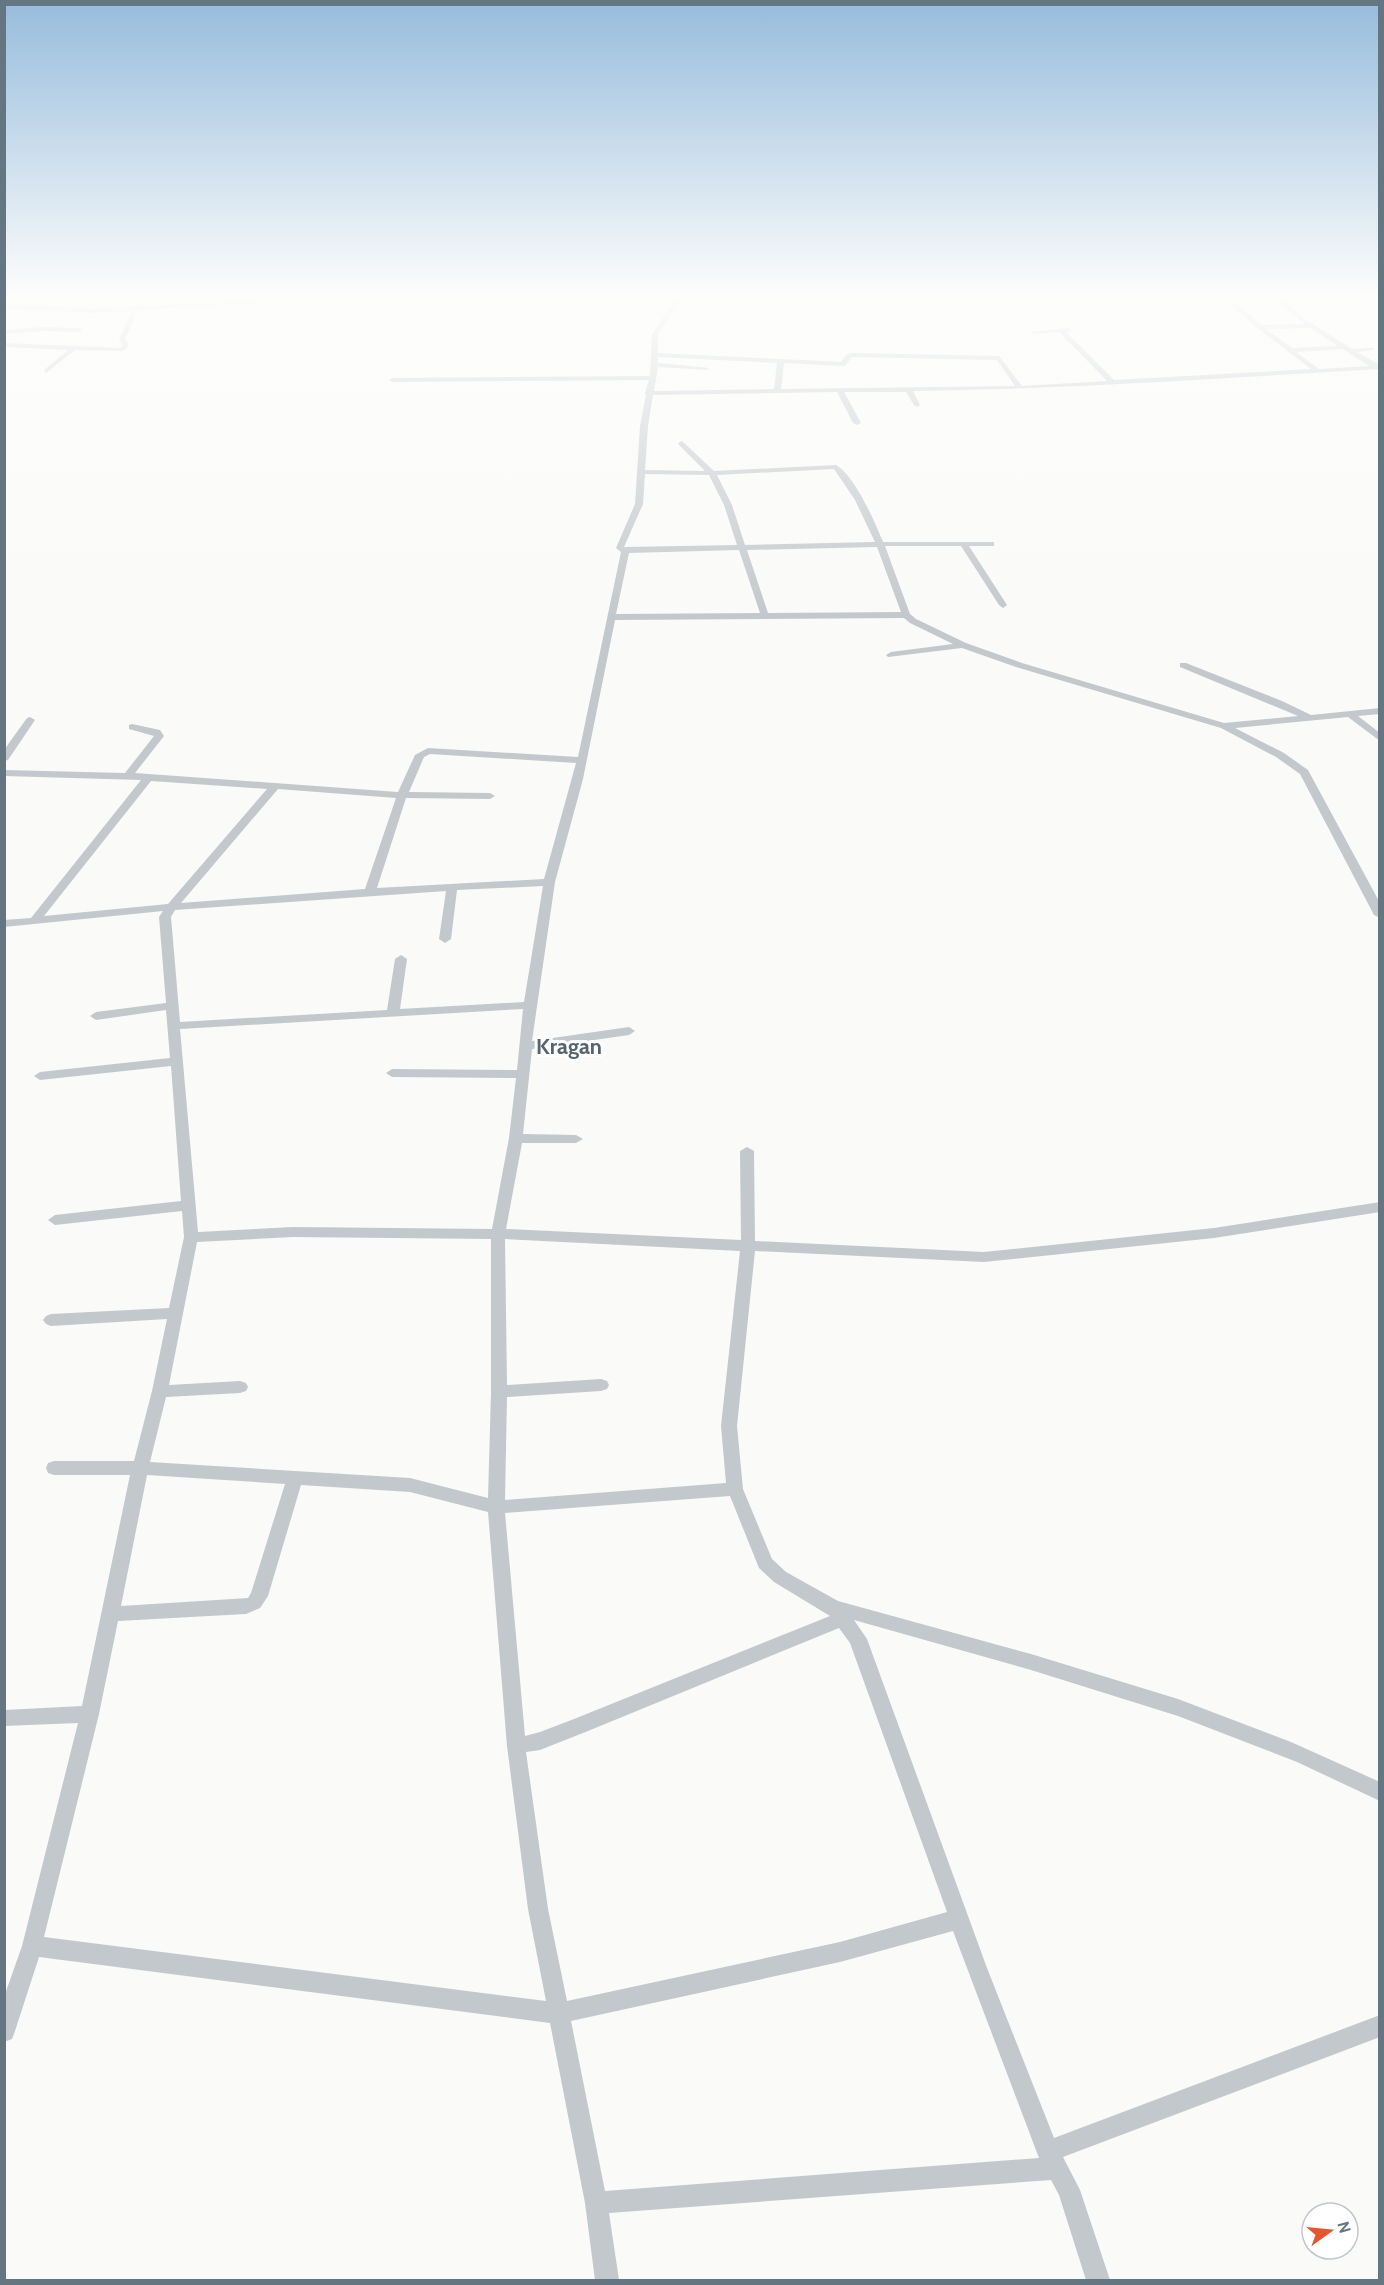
<svg xmlns="http://www.w3.org/2000/svg" width="1384" height="2285" viewBox="0 0 1384 2285" font-family="Cabin,sans-serif">
	<style>
		.lines { fill: none; stroke-linecap: round; stroke-linejoin: round }
		.street { fill: #c3c8cc; fill-rule: evenodd }
		.labels { text-anchor: middle; dominant-baseline: central; stroke-width: 6; stroke-linejoin: round; paint-order: stroke }
		.quarter-label { font-size: 22px; font-weight: bold; fill: #57646e; stroke: #fff }
	</style>
	<rect width="100%" height="100%" fill="#fafaf8"/>
	<g class="lines">
		<!-- street -->
		<path class="street" d="M320 297H358L138 310 125 339 129 346 123 351 75 350 46 373 44 370 68 350 4 347V343L120 348 123 346 119 339 132 311 91 313 4 308V304L91 309Z
			M677 297H683L658 334V353L841 362 846 355 851 353 999 356 1022 386 1107 381 1059 332 1034 334 1031 332 1069 328 1071 331 1066 332 1114 380 1311 369 1251 323 1223 297H1230L1261 325 1305 324 1273 297H1280L1305 319 1352 349 1374 348V350L1357 352 1380 365V369C1224 378 1069 389 913 391L920 405 917 407 914 405 906 392H844L861 423 857 425 853 423 837 392 653 395 648 426 645 470 705 471 679 445 678 443 682 441 714 471 836 465C855 476 874 520 883 542H994V546H969L1007 605 1003 608 999 605 961 546H885L910 614 916 619 966 643 1022 663 1224 723 1298 716 1180 667V663H1186L1282 701 1311 715 1380 708V714L1358 716 1380 733V741L1348 717 1235 728 1284 753 1308 770 1380 903V918L1374 915 1300 774 1276 757 1221 728 1016 667 962 648 888 657 886 655 891 652 953 644 910 623 904 618 615 620 583 779 555 882 532 1041 629 1027 635 1031 629 1035 532 1049 523 1134 576 1135 583 1139 576 1143H522L506 1229 741 1240 740 1151 747 1147 754 1151 755 1241 984 1252 1214 1228 1380 1202V1212L1214 1238 984 1262 755 1251 737 1426 743 1489 772 1559 786 1572 838 1601 1031 1654 1178 1699 1291 1742 1380 1782V1801L1297 1762 1178 1716 1031 1670 854 1620 867 1639 987 1968 1054 2138 1380 2015V2037L1063 2157 1080 2190 1110 2280H1086L1059 2195 1051 2180 609 2213 619 2280H595L585 2203 550 2023 39 1957 15 2031 12 2039 4 2042V1997L22 1946 78 1723 4 1726V1710L82 1706 130 1475H54L48 1473 46 1468 48 1463 54 1461H134L152 1391 167 1319 51 1326 46 1324 43 1320 46 1316 51 1314 169 1308 184 1237 182 1211 55 1225 48 1220 55 1215 181 1201 171 1066 40 1080 34 1076 40 1072 170 1058 166 1010 96 1020 90 1016 96 1012 166 1003 159 917 163 911 4 927V920L31 918 141 780 4 776V770L125 773 154 736 129 729V725L132 724 160 730 164 736 135 773 398 792 415 755 428 748 578 757 621 552 616 548 635 504 640 426 646 395 645 393 649 380 392 382 389 380 392 378 650 376 652 334ZM1311 328 1338 346 1292 348 1266 329ZM1343 349 1369 366 1319 369 1296 352ZM658 357 777 363 774 389 654 391 658 367 707 370 710 368 658 363ZM852 357 997 360 1015 386 781 389 784 363 845 366ZM834 469 855 500 875 542 745 545 732 505 717 475ZM645 474 709 475 724 505 737 545 624 547 643 504ZM877 547 901 612 768 613 747 550ZM739 550 760 613 616 614 629 553ZM430 754 576 763 544 879 377 888 406 798 490 799 495 796 490 793 409 792 424 757ZM151 781 267 789 168 904 44 916ZM278 789 396 798 365 889 181 903ZM543 886 524 1002 400 1009 407 959 401 955 395 959 387 1010 180 1022 171 917 175 910 446 891 439 939 445 943 451 939 457 890ZM523 1009 517 1070 392 1069 386 1073 392 1077 516 1078 509 1138 492 1229 293 1227 198 1232 180 1029ZM293 1237 491 1239V1392L488 1498 410 1478 150 1462 166 1397 240 1393 246 1391 248 1387 246 1383 240 1381 169 1385 197 1242ZM505 1239 740 1251 721 1426 726 1483 505 1500 507 1397 601 1391 607 1389 609 1385 607 1381 601 1379 507 1385ZM147 1475 285 1484 251 1593 248 1598 121 1606ZM301 1485 410 1492 488 1512 507 1746 528 1909 546 2001 44 1937 99 1714 118 1621 246 1614 260 1608 268 1596ZM730 1496 759 1568 774 1582 830 1616 574 1719 540 1732 525 1736 505 1513ZM839 1628 850 1643 947 1912 840 1942 567 2001 548 1909 526 1752 540 1750 588 1731ZM953 1931 1039 2158 605 2191 571 2021 840 1962Z
			M43 327 79 328 82 330 79 332 43 331 4 334V330Z
			M30 717 35 720 8 760 4 761V750L27 718Z"/>
	</g>
	<!-- sky -->
	<linearGradient id="sky" x2="0" y2="1"><stop stop-color="#96bcdc"/><stop offset="0.48" stop-color="#fdfdfc"/><stop offset="1" stop-color="#fdfdfc" stop-opacity="0"/></linearGradient>
	<rect width="1384" height="617" fill="url(#sky)"/>
	<g class="labels">
		<!-- quarter labels -->
		<g class="quarter-label">
			<text x="569" y="1046">Kragan</text>
		</g>
	</g>
	<!-- border -->
	<rect width="1384" height="2285" fill="none" stroke="#657683" stroke-width="12"/>
	<!-- north arrow -->
	<g transform="translate(1330 2231) rotate(75)"><circle r="28" fill="#ffffff" stroke="#c1c8cd" stroke-width="1.5"/>
	<path d="M0-4.5L10 22L0 15L-10 22Z" fill="#e4572e"/>
	<text y="-9" font-size="16" font-weight="bold" text-anchor="middle" fill="#657683">N</text>
	</g>
</svg>
